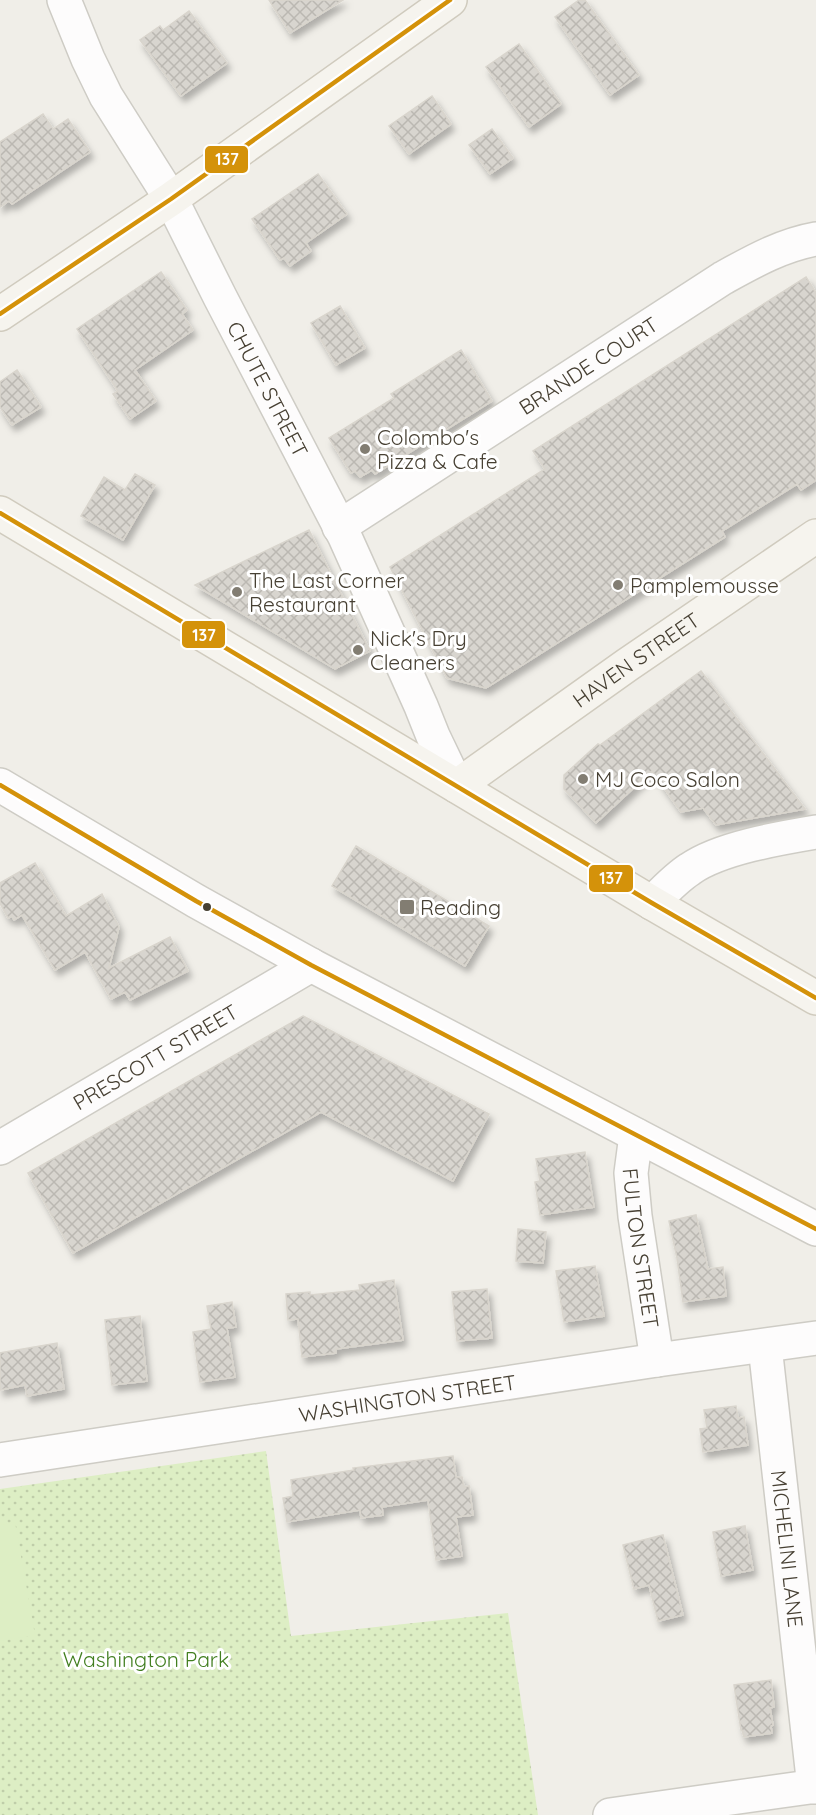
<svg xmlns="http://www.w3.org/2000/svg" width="816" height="1815" viewBox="0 0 816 1815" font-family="Quicksand,sans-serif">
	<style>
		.grass { fill: url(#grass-dots) }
		.garden { fill: #ddeec4 }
		.building { fill: url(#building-cross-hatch); stroke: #d9d5cd; stroke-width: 1.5; filter: url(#shadow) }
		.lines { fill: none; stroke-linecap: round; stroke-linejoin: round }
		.street-casing { stroke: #ceccc5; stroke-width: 36 }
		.secondary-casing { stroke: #d0cbbe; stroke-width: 36 }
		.street { stroke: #fdfcfc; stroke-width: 33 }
		.secondary { stroke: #f6f4ee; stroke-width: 33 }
		.bus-1-casing { stroke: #fff; stroke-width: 9 }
		.bus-1 { stroke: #d4920a; stroke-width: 4.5 }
		.poi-dot { fill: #827d72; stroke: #fff; stroke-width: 2 }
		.bus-dot { fill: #474033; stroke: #fff; stroke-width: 2 }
		.labels { text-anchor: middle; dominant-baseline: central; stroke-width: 6; stroke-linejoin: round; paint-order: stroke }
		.street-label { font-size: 21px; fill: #474033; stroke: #fff }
		.poi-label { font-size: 21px; fill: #474033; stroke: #fff; text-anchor: start }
		.park-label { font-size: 21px; fill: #427f20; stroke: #fff }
		.line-badge { stroke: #fff; stroke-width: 2 }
		.badge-label { font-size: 16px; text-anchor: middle; font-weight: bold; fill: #fff }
	</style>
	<defs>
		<pattern id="grass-dots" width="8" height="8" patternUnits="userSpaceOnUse" patternTransform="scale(1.5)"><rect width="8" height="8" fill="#ddeec4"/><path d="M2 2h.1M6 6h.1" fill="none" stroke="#bfcda9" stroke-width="1.8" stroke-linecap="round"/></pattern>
		<pattern id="building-cross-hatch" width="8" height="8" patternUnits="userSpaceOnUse" patternTransform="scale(1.5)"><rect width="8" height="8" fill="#d8d5cf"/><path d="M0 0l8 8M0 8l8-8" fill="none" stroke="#bbb8b2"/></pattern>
		<filter id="shadow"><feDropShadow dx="3.5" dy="6" stdDeviation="3" flood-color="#0004"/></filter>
	</defs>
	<rect width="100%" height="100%" fill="#f0eee8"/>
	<!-- grass -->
	<path class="grass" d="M266 1451 291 1636 508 1613 538 1815H0V1489Z"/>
	<!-- garden -->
	<path class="garden" d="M15 1522 35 1635 0 1641V1525Z"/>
	<!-- building -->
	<path class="building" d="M269 0H343L290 33Z
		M579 0H585L639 75 610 95 555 17Z
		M189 11 227 63 181 96 140 40 160 26 163 30Z
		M519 44 561 104 529 127 486 67Z
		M432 96 451 124 409 154 389 126Z
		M43 114 53 129 68 119 90 152 12 204 9 201 0 207V142Z
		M492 129 513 158 490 174 469 145Z
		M318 174 347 214 306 243 311 251 290 266 284 258 280 260 252 219Z
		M161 272 187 310 182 314 193 330 135 370 156 401 130 419 113 394 118 391 77 329Z
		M806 277 816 293V480L801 490 797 484 722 531 725 537 486 688 447 678 390 567 545 469 533 451Z
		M340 306 365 348 336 365 311 323Z
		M461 350 492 401 375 474 372 470 360 477 355 471 351 473 329 438 394 398 391 394Z
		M17 370 41 407 12 425 0 407V382Z
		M135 474 155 485 123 540 81 516 104 477 125 490Z
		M309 530 370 651 335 669 195 585Z
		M701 671 805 809 716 825 703 808 681 812 652 771 596 823 564 789V775L598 744 600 745Z
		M356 846 489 926 465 966 332 886Z
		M35 863 66 916 102 894 119 927 109 968 170 937 188 971 130 1000 125 992 111 999 85 952 55 970 22 915 14 920 12 916 8 918 0 903V883Z
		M303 1016 489 1114 453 1181 321 1112 73 1253 28 1173Z
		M585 1152 594 1207 540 1215 535 1182 540 1181 536 1159Z
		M696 1215 708 1269 723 1267 726 1296 683 1302 677 1258 669 1221Z
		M518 1229 546 1232 543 1263 516 1261Z
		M595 1266 604 1316 564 1322 556 1271Z
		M394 1280 403 1340 336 1349V1353L302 1357 298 1319 288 1320 286 1294 310 1292V1295L360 1290 359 1285Z
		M487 1289 492 1338 457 1341 452 1292Z
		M232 1302 236 1327 227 1328 235 1377 200 1382 193 1332 211 1329 207 1306Z
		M140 1316 147 1381 112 1385 105 1320Z
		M57 1343 64 1389 27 1396 25 1385 0 1390V1353Z
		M736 1406 738 1418 744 1417 748 1445 703 1452 700 1429 707 1428 704 1410Z
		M453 1456 456 1477H462L464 1487 469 1486 473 1515 456 1517 462 1556 436 1560 428 1500 382 1507 383 1515 361 1518 360 1510 287 1522 283 1498 293 1496 291 1480 354 1470 353 1468Z
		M745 1526 753 1570 721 1576 713 1532Z
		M663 1535 683 1615 658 1621 649 1585 634 1589 623 1545Z
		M771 1680 774 1707 770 1708 773 1725 771 1726 772 1733 744 1737 742 1730H741L734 1685Z"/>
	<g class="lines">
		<!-- street casing -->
		<g class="street-casing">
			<g id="street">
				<path id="s1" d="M64 0 88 59 106 96 171 199 220 297 345 537 421 706 433 736 457 786"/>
				<path id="s2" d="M339 527 723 278C752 262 782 245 816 239"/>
				<path d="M0 785 196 901 311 965 816 1229"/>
				<path d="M652 903C664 891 676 878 690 869 720 848 780 838 816 832"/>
				<path id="s3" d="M636 1135 631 1173 635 1216 657 1360"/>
				<path id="s4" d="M0 1148 311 965"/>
				<path id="s5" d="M765 1346 814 1787"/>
				<path id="s6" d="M0 1460 657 1360 816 1338"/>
				<path d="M610 1815 816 1786"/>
			</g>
		</g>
		<!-- secondary casing -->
		<g class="secondary-casing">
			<g id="secondary">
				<path d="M0 314 171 199 450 0"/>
				<path d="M0 513 652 903 816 998"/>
				<path id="s7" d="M457 786 627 665 816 536"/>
			</g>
		</g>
		<!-- street -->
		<use href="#street" class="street"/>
		<!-- secondary -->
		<use href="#secondary" class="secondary"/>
		<!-- bus-1 casing -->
		<g class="bus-1-casing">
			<path id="bus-1" d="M0 314 171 199 450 0
				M0 513 652 903 816 998
				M0 785 196 901 311 965 816 1229"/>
		</g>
		<!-- bus-1 -->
		<use href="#bus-1" class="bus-1"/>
	</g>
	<!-- markers -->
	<g class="poi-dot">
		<circle cx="365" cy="449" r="6"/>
		<circle cx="618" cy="585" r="6"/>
		<circle cx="237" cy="592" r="6"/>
		<circle cx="358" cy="650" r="6"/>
		<circle cx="583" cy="779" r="6"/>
		<rect x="399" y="899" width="16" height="16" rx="3"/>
	</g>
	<circle class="bus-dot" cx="207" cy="907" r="5"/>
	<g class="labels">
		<!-- street labels -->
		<g class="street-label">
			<text stroke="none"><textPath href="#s2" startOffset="297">BRANDE COURT</textPath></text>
			<text stroke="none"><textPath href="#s1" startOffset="440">CHUTE STREET</textPath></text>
			<text stroke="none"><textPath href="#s7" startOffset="219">HAVEN STREET</textPath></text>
			<text stroke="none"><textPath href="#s4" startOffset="180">PRESCOTT STREET</textPath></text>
			<text stroke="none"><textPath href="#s3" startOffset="114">FULTON STREET</textPath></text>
			<text stroke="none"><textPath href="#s6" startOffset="412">WASHINGTON STREET</textPath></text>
			<text stroke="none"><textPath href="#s5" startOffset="204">MICHELINI LANE</textPath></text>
		</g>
		<!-- poi labels -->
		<g class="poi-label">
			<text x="377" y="437">Colombo's<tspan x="377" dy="24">Pizza &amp; Cafe</tspan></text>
			<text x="249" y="580">The Last Corner<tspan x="249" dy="24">Restaurant</tspan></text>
			<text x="630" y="585">Pamplemousse</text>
			<text x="370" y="638">Nick's Dry<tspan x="370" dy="24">Cleaners</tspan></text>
			<text x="595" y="779">MJ Coco Salon</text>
			<text x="420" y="907">Reading</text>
		</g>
		<!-- park labels -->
		<g class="park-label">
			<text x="146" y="1659">Washington Park</text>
		</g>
	</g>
	<g class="line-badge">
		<rect x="204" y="145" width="45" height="29" rx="6" fill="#d4920a"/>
		<rect x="181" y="620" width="45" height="29" rx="6" fill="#d4920a"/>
		<rect x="588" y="864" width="46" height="29" rx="6" fill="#d4920a"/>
	</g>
	<g class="badge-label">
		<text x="227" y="165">137</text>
		<text x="204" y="641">137</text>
		<text x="611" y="884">137</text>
	</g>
</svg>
